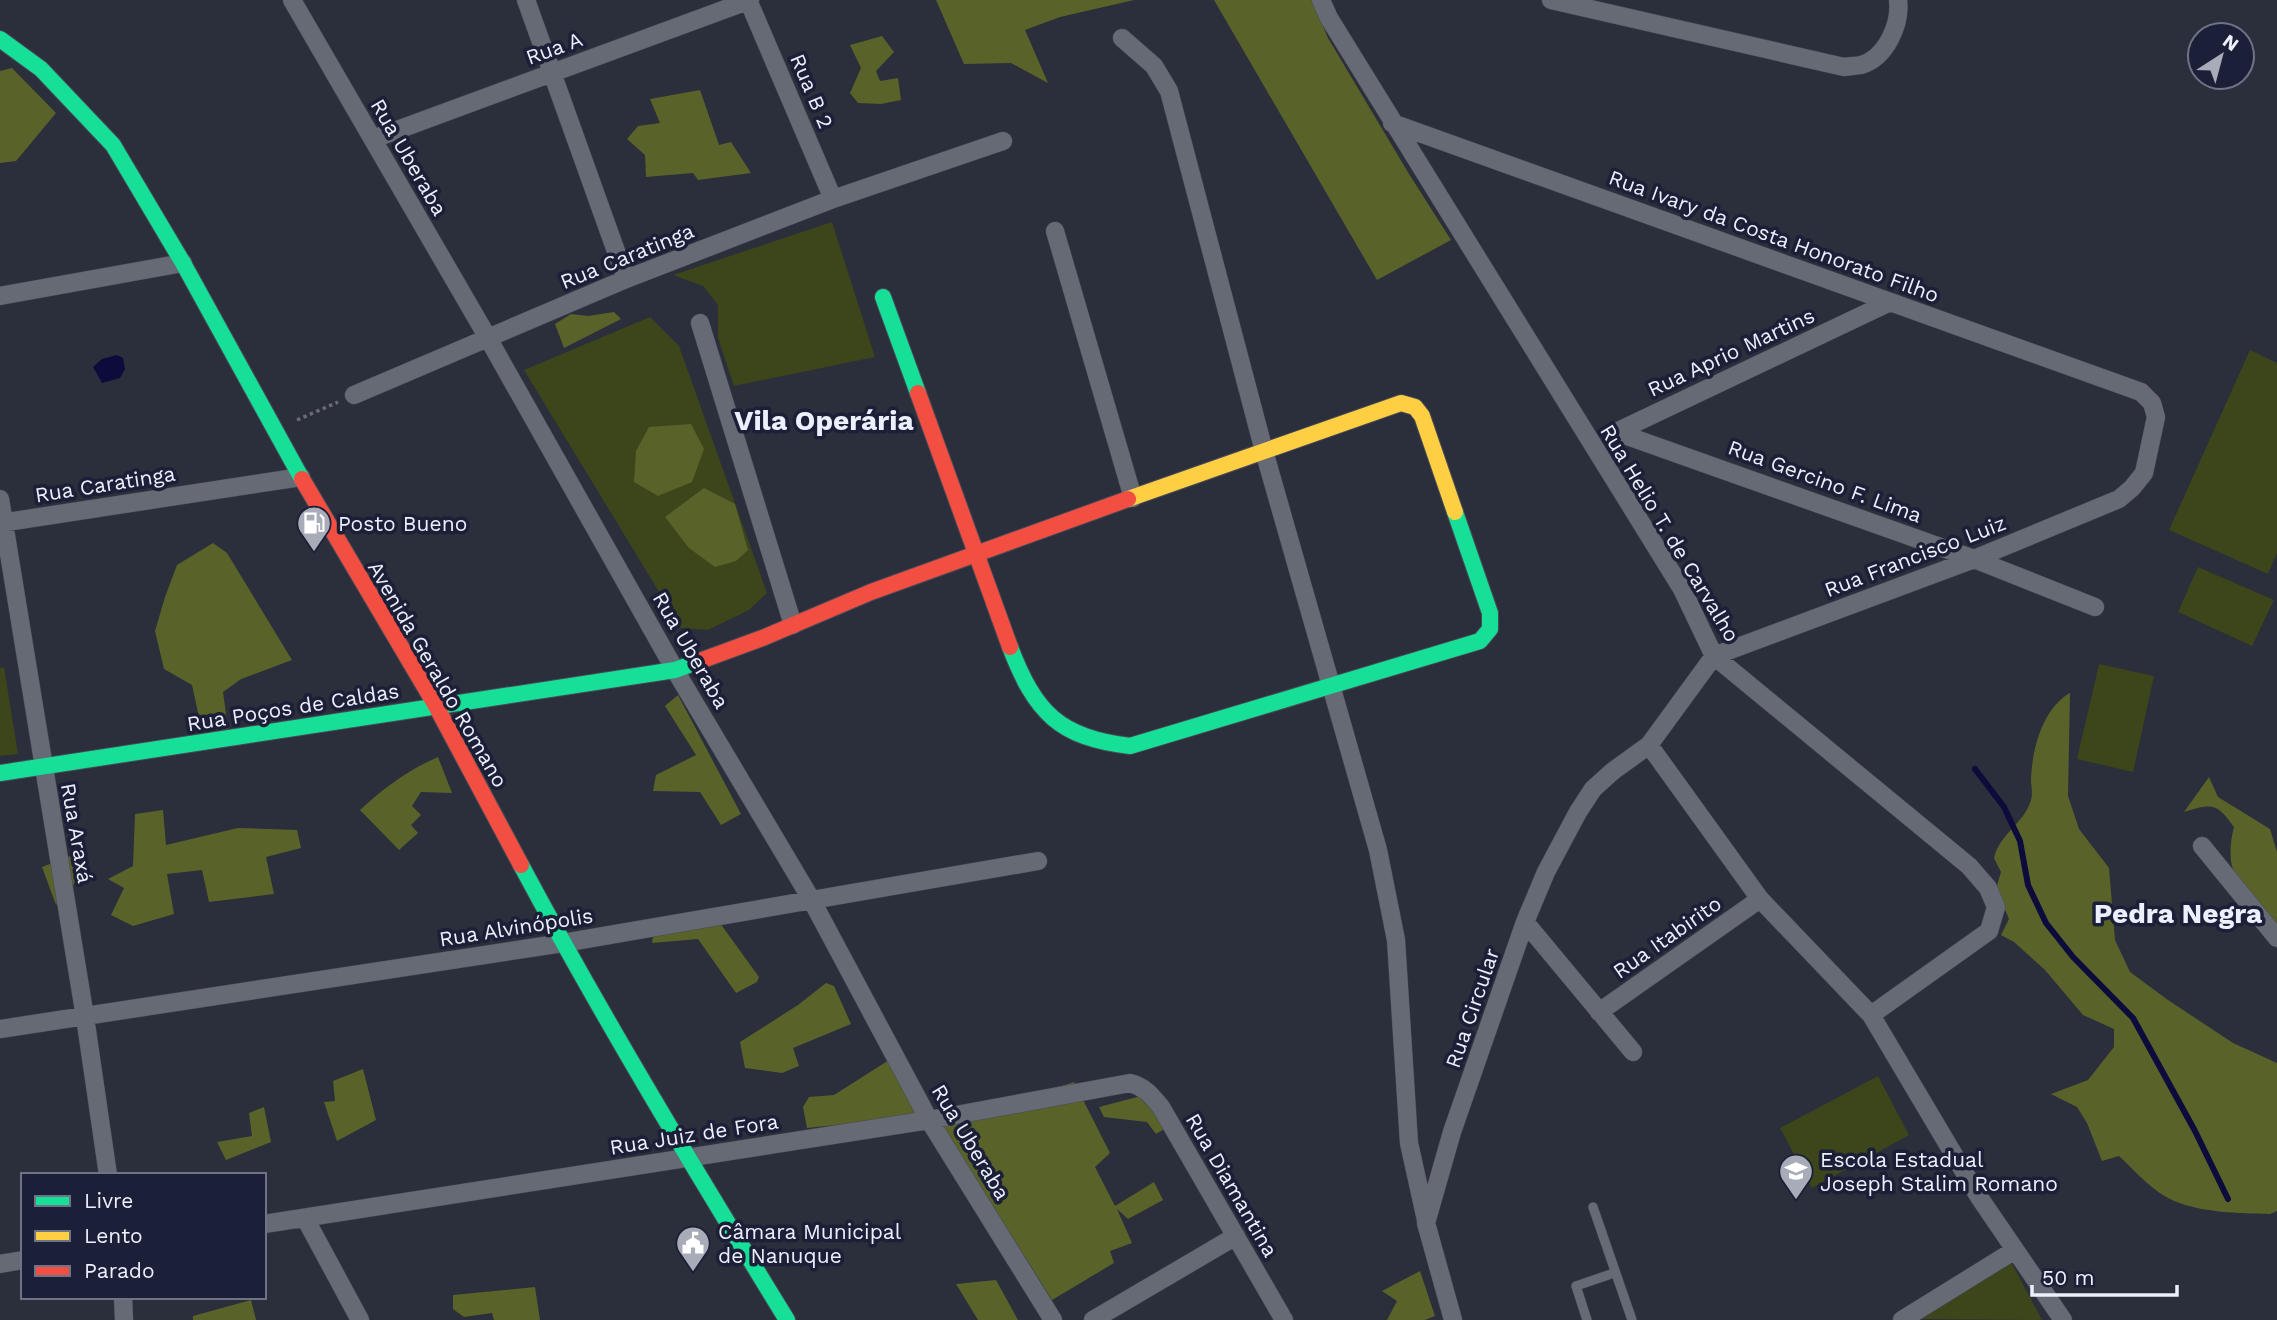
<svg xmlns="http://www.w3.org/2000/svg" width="2277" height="1320" viewBox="0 0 2277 1320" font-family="'Work Sans',sans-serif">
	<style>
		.green { fill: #3d451a }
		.forest { fill: #596329 }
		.water { fill: #0d0b3b }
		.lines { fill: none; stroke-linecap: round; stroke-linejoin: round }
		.stream { stroke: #0d0b3b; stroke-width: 6 }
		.lane-casing { stroke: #484a56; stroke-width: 10 }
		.street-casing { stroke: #484a56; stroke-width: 19 }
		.fast-casing { stroke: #484a56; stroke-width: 18 }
		.slow-casing { stroke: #484a56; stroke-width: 18 }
		.jam-casing { stroke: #484a56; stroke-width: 18 }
		.path { stroke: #696c75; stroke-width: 3.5; stroke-dasharray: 3.5 3.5; stroke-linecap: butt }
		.lane { stroke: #666a74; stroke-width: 9 }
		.street { stroke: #666a74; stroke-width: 18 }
		.fast { stroke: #16e098; stroke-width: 16 }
		.slow { stroke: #ffcf43; stroke-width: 16 }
		.jam { stroke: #f24e42; stroke-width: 16 }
		.labels { text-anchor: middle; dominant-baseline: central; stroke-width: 7; stroke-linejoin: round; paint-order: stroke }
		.street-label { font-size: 21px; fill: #ecf0fd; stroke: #1b1f37 }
		.poi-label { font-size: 21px; fill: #ecf0fd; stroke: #1b1f37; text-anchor: start }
		.district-label { font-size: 28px; font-weight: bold; fill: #ecf0fd; stroke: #1b1f37 }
	</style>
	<rect width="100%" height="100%" fill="#2b2e3b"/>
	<!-- green -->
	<path class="green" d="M832 222 875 357 734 386 718 338V305L703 286 673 275Z
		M650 317 679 346 767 593 749 610 708 630 681 628 524 370Z
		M2250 350 2277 363V553L2268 574 2169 530Z
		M2198 567 2274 600 2252 646 2178 612Z
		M2099 664 2154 676 2133 772 2077 759Z
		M4 667 18 754 0 756V668Z
		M1878 1076 1909 1135 1812 1188 1780 1128Z
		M2009 1258 2042 1320 1918 1319Z"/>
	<!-- forest -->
	<path class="forest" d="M936 0H1134L1060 17 1025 30 1048 83 1011 63 964 64Z
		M1214 0H1312L1328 38 1409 174 1451 240 1377 280Z
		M882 36 894 52 876 71 880 81 898 78 901 100 881 104 858 103 850 93 861 68 850 45Z
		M12 68 56 113 16 161 0 163V71Z
		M700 90 719 145 731 142 751 173 698 180 693 173 646 177 645 155 627 139 638 126 660 123 650 99Z
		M614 312 621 319 564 348 555 324 571 314 588 316Z
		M691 424 704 449 692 482 658 496 634 482 636 451 649 427Z
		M704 488 735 504 748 550 736 561 715 567 689 548 665 517Z
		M213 543 227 553 292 660 241 679 223 692 228 729 202 731 192 685 164 669 155 631 165 597 177 565Z
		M2070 693 2068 796 2079 829 2109 868 2115 940 2130 972 2168 1000 2233 1043 2277 1063V1211L2270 1214C2238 1213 2204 1213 2174 1201 2153 1192 2135 1171 2119 1156L2102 1161 2087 1123 2077 1107 2051 1094 2088 1080 2114 1047V1029L2083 1015 2045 970 2014 942 2001 935 2009 919 1996 889 2001 872 1994 858C2000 833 2024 824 2031 800 2033 793 2031 786 2031 779 2032 749 2043 708 2070 693Z
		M678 695 741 814 721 825 700 792 653 791 656 775 696 755 665 706Z
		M438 757 452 793 421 792 412 806 421 815 411 825 418 833 399 850 360 810C384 788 408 770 438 757Z
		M2209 777 2218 797 2270 829 2277 852V929C2263 912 2238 887 2232 866 2229 854 2231 838 2234 827 2217 803 2212 803 2184 812Z
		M163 810 166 845 238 828 297 830 301 848 266 857 274 894 209 902 202 870 167 874 174 914 133 926 111 915 124 888 108 879 133 866 135 814Z
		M70 856 91 873 76 882 56 905 42 867Z
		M717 919 759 977 757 982 736 993 698 939 652 943 654 930Z
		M826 983 834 986 851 1024 793 1048 799 1066 782 1073 745 1068 740 1042 798 1005Z
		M889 1060 921 1116 807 1128 803 1107 809 1097 834 1095Z
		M363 1069 376 1120 337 1141 324 1102 335 1101 333 1081Z
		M1074 1082 1110 1153 1095 1167 1115 1206 1154 1182 1163 1200 1128 1219 1117 1209 1132 1243 1110 1251 1114 1263 1052 1300 941 1123Z
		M1141 1096 1153 1104 1166 1128 1156 1134 1147 1122 1104 1117 1099 1107Z
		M264 1107 271 1142 226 1160 217 1142 252 1136 249 1113Z
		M1420 1271 1435 1316 1425 1320H1387L1397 1301 1382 1291Z
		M996 1280 1018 1320H978L956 1284Z
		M535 1287 540 1320H494L492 1313 464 1317 453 1309V1295Z
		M251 1300 256 1320H193V1316Z"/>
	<!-- water -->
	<path class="water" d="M117 355 123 358 125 369 120 378 102 383 93 367 102 359Z"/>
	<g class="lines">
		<!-- stream -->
		<path class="stream" d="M1975 769 2004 807 2020 841 2028 885 2046 923 2073 957 2133 1018 2195 1131 2228 1199"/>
		<!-- lane casing -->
		<g class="lane-casing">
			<path id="lane" d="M1593 1207 1632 1320
				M1587 1320 1576 1286 1614 1273"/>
		</g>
		<!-- street casing -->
		<g class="street-casing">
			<path id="street" d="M292 0 488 338 675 670 811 899 929 1120 1053 1320
				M526 0 626 279
				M748 0 833 199
				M1321 0 1329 18 1682 589 1714 656 1969 866 1988 888 1996 907 1989 931 1871 1015
				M1551 0 1844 67C1850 66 1856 66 1861 65 1886 58 1901 24 1898 0
				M1122 38 1154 66 1169 91 1264 451 1378 850 1396 940 1409 1143 1426 1220
				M1392 123 2141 392 2152 403 2156 417 2144 473 2132 488 2119 499 1974 559 1714 656 1649 745 1613 771 1593 789 1578 812 1546 872 1525 922 1452 1132 1426 1223 1453 1320
				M373 139 750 0
				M1055 231 1133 498
				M0 296 183 263
				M700 323 793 625
				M354 395 626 279 833 199 1003 141
				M1616 432 1974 559 2095 607
				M1612 434 1890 302
				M0 499 85 1017 108 1175
				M0 523 301 477
				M1649 745 1760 899 1871 1015 1979 1197 2063 1320
				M2202 846 2277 938
				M1525 922 1633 1052
				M1599 1012 1760 899
				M0 1029 563 943 1038 861
				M305 1218 360 1320
				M264 1224 929 1120 1130 1083C1145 1087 1151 1095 1161 1107L1284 1320
				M0 1264 23 1260
				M123 1297 124 1320
				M1093 1320 1236 1236
				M1902 1320 2015 1250"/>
		</g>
		<!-- fast casing -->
		<g class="fast-casing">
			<path id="fast" d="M0 39 41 69 113 145 183 263 302 479
				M883 297 918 393
				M1010 647C1035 712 1059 738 1130 746L1480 641 1490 629V613L1455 512
				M0 773 675 670 697 662
				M521 865C604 1020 695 1170 787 1320"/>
		</g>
		<!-- slow casing -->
		<g class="slow-casing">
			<path id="slow" d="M1128 499 1401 403 1415 407 1422 416 1455 512"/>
		</g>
		<!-- jam casing -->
		<g class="jam-casing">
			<path id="jam" d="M918 393 1010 647
				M302 479 436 706 521 865
				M697 662 765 637 871 592 1128 499"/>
		</g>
		<!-- path -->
		<path class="path" d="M297 420 338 402"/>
		<!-- lane -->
		<use href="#lane" class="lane"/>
		<!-- street -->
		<use href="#street" class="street"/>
		<!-- fast -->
		<use href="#fast" class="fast"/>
		<!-- slow -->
		<use href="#slow" class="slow"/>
		<!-- jam -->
		<use href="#jam" class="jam"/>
	</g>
	<!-- icons -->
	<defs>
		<g id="fuel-pin" transform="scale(1.75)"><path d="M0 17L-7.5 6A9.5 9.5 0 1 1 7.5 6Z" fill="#a8acb9" stroke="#1b1f37"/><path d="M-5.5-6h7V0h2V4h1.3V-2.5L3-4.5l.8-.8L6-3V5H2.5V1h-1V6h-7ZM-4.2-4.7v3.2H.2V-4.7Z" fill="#fff"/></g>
		<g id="school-pin" transform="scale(1.75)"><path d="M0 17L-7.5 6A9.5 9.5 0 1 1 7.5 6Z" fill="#a8acb9" stroke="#1b1f37"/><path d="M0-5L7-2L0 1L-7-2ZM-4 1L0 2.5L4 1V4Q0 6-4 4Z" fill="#fff"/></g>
		<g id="civic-pin" transform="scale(1.75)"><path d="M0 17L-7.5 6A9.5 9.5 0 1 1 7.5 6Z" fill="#a8acb9" stroke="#1b1f37"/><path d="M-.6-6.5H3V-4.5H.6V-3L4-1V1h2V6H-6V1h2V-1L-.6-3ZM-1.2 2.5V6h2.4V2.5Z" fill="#fff"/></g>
	</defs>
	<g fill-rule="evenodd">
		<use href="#fuel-pin" x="314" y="523"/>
		<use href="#school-pin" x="1796" y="1171"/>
		<use href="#civic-pin" x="693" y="1243"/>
	</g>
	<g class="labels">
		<!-- street labels -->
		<g class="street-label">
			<text transform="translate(554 48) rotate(-20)">Rua A</text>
			<text transform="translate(812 91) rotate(67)">Rua B 2</text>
			<text transform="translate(409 157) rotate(60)">Rua Uberaba</text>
			<text transform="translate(1774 236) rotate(20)">Rua Ivary da Costa Honorato Filho</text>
			<text transform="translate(627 256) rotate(-22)">Rua Caratinga</text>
			<text transform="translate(1731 352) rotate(-25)">Rua Aprio Martins</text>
			<text transform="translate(1825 481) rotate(20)">Rua Gercino F. Lima</text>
			<text transform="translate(105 484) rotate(-9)">Rua Caratinga</text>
			<text transform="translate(1670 533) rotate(59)">Rua Helio T. de Carvalho</text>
			<text transform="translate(1915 556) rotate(-21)">Rua Francisco Luiz</text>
			<text transform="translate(691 650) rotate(60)">Rua Uberaba</text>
			<text transform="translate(438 674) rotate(60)">Avenida Geraldo Romano</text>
			<text transform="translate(293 707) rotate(-9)">Rua Poços de Caldas</text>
			<text transform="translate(77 833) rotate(80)">Rua Araxá</text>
			<text transform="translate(516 927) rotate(-9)">Rua Alvinópolis</text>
			<text transform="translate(1667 937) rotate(-35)">Rua Itabirito</text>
			<text transform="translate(1472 1008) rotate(-71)">Rua Circular</text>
			<text transform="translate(694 1134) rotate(-9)">Rua Juiz de Fora</text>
			<text transform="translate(971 1142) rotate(59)">Rua Uberaba</text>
			<text transform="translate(1232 1185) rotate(60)">Rua Diamantina</text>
		</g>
		<!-- poi labels -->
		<g class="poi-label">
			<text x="338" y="523">Posto Bueno</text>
			<text x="1820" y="1159">Escola Estadual<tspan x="1820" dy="24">Joseph Stalim Romano</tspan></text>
			<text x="718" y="1231">Câmara Municipal<tspan x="718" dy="24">de Nanuque</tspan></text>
		</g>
		<!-- district labels -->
		<g class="district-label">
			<text x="824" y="420">Vila Operária</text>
			<text x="2178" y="913">Pedra Negra</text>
		</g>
	</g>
	<!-- legend -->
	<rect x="21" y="1173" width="245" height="126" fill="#1b1f37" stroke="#6f7386" stroke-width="2"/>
	<rect x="35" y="1196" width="35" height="10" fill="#16e098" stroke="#6f7386" stroke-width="2"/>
	<text x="84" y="1208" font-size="21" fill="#ecf0fd">Livre</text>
	<rect x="35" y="1231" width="35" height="10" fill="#ffcf43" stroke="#6f7386" stroke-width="2"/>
	<text x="84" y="1243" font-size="21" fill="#ecf0fd">Lento</text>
	<rect x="35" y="1266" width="35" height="10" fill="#f24e42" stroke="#6f7386" stroke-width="2"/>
	<text x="84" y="1278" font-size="21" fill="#ecf0fd">Parado</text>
	<!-- north arrow -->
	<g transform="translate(2221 56) rotate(36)"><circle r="33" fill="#1b1f37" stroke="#6f7386" stroke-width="2"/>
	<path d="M0-5L12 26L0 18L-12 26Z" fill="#a8acb9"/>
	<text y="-10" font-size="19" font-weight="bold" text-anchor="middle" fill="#ecf0fd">N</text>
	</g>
	<!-- scale -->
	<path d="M2032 1285v10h145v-10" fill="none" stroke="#ecf0fd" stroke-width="3.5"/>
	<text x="2042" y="1285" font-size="21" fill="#ecf0fd" stroke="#1b1f37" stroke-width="5" paint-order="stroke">50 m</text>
</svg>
